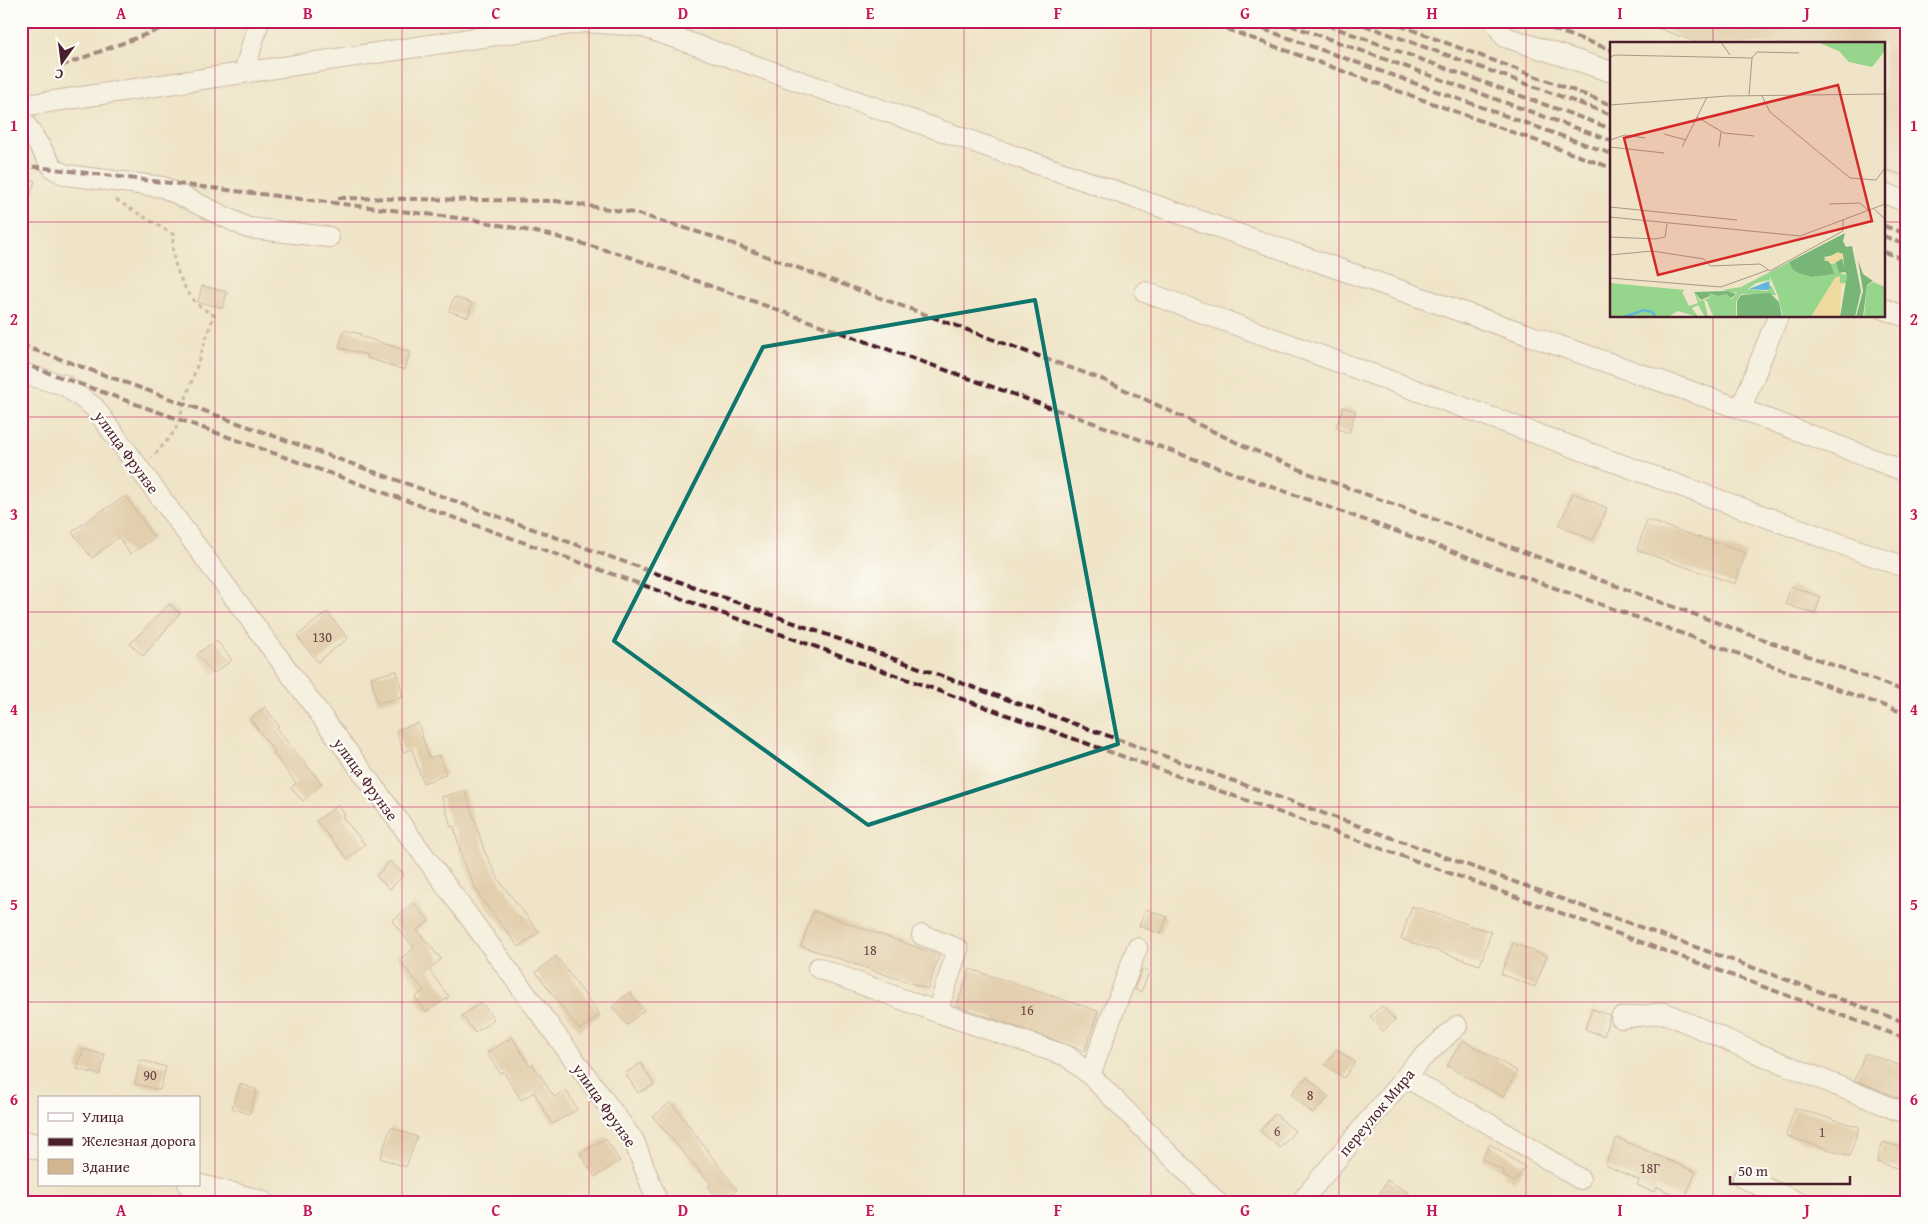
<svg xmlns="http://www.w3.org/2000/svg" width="1928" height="1224" viewBox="0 0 1928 1224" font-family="'Gentium Book Plus',serif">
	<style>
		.building { fill: #d3b58f }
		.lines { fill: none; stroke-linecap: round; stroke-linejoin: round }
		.minor-casing { stroke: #9c8279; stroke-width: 22 }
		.major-casing { stroke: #9c8279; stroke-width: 27 }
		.path { stroke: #9c8279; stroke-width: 3; stroke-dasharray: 4 4; stroke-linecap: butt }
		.minor { stroke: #fff; stroke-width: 20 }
		.major { stroke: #fff; stroke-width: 25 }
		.rail { stroke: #4a1f2b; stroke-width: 4; stroke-dasharray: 8 4; stroke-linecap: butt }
		.marked { fill: none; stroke: #0f766e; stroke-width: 4; stroke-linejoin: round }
		.grid { fill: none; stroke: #c2185b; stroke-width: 1; stroke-opacity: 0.55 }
		.labels { text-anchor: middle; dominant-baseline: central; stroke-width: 4.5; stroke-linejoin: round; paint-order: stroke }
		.number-label { font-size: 14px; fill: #6c4444 }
		.street-label { font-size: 16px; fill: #4a1f2b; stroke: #fdfcf7 }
		.inset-river { fill: none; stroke: #61b6dd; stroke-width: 2.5 }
		.inset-road { fill: none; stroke: #ad9589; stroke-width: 1 }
		.view { fill: #d62828; fill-opacity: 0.15; stroke: #d62828; stroke-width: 2.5 }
		.inset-edge { fill: none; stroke: #4a1f2b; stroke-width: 2.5 }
		.neatline { fill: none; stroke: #c2185b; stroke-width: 2 }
		.grid-label { font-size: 16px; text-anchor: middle; font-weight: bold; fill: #c2185b }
	</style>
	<rect width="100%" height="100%" fill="#fdfcf7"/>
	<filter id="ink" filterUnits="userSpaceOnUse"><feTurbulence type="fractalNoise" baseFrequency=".02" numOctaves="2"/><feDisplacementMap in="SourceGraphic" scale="10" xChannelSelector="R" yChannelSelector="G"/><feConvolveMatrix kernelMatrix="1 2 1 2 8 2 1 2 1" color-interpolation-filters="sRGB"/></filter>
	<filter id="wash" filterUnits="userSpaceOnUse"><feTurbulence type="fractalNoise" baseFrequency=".0096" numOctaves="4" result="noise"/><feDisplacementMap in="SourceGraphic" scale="20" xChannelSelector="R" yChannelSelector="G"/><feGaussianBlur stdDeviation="1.12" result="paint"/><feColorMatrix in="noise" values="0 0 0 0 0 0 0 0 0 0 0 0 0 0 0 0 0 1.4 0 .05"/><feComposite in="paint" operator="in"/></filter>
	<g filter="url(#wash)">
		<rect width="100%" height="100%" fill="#efe4c7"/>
		<g id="blocks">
			<!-- building -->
			<path class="building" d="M1644 21H1907V177L1884 169V44H1702L1644 23Z
				M21 176 35 181 24 215H21Z
				M202 286 227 292 223 308 198 302Z
				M454 297 472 303 468 317 449 311Z
				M344 330 361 334 360 336 410 352 405 370 367 358 368 355 339 348Z
				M1343 407 1356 411 1349 433 1336 428Z
				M1573 493 1607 508 1593 540 1559 525Z
				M126 496 154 538 130 554 119 537 92 558 72 532 92 517Z
				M1647 520 1746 553 1735 584 1637 550Z
				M1791 586 1821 597 1815 614 1785 604Z
				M169 604 180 613 143 656 130 644Z
				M327 612 348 638 318 662 297 636Z
				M216 640 232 660 213 674 197 654Z
				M397 671 403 697 377 703 371 677Z
				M265 707 279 726 276 728 322 784 303 801 291 788 296 783 273 753 275 752 250 719Z
				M418 723 429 758 439 755 446 775 423 783 412 749 403 752 396 730Z
				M465 790 485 853 500 882 539 932 519 947 481 899 463 862 454 826 451 827 442 797Z
				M338 805 345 815 342 817 365 844 348 859 316 821Z
				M390 861 404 874 390 889 376 876Z
				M414 903 429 921 417 930 441 959 429 970 449 997 426 1012 415 997 424 991 399 960 414 948 392 921Z
				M1412 906 1491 932 1480 965 1401 939Z
				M1146 909 1167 917 1161 934 1139 926Z
				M813 911 939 955 928 989 801 946Z
				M1513 943 1547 956 1535 987 1501 974Z
				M556 956 600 1015 579 1030 536 972Z
				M970 969 1098 1011 1085 1051 957 1006Z
				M1142 969 1149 972 1141 992 1134 989Z
				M630 992 644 1010 627 1025 612 1007Z
				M481 1002 494 1019 475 1033 462 1016Z
				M1382 1006 1395 1020 1383 1031 1370 1016Z
				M1592 1009 1610 1015 1604 1036 1585 1029Z
				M512 1037 530 1066 533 1064 554 1097 566 1090 577 1110 552 1124 534 1092 521 1100 503 1071 500 1073 487 1053Z
				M1462 1040 1517 1071 1503 1097 1447 1066Z
				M83 1049 105 1055 100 1075 77 1069Z
				M1336 1049 1355 1062 1344 1078 1325 1065Z
				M1865 1053 1907 1068V1090L1903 1100 1855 1080Z
				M140 1060 166 1067 160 1090 135 1084Z
				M641 1063 654 1085 638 1093 625 1073Z
				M1307 1077 1329 1097 1313 1114 1291 1094Z
				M240 1084 257 1090 249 1114 232 1108Z
				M671 1102 737 1190 720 1202 708 1186 711 1184 653 1117Z
				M1795 1108 1859 1127 1850 1156 1786 1136Z
				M1275 1114 1295 1131 1280 1148 1260 1131Z
				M391 1127 417 1137 406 1167 380 1158Z
				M605 1138 620 1161 595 1177 580 1154Z
				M1617 1138 1696 1172 1684 1199 1657 1187 1654 1192 1637 1185 1639 1180 1605 1165Z
				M1883 1142 1907 1149V1171L1877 1162Z
				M1490 1144 1525 1167 1514 1182 1503 1175 1505 1172 1482 1159Z
				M1387 1180 1409 1193 1404 1203H1375Z"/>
		</g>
	</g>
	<g filter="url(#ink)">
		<use href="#blocks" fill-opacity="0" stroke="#9c8279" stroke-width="1"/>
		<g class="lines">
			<!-- minor casing -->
			<g class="minor-casing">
				<path id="minor" d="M1494 21 1505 37 1612 72
					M244 72 259 21
					M21 106 584 22 641 26 1741 409 1907 472
					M21 117 54 169 66 175 163 187 248 228 329 237
					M1884 193 1907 202
					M1145 292 1907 568
					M1884 309 1907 317
					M21 373 64 385 94 407 634 1141 658 1203
					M1741 409 1778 316
					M922 935 958 949 937 1012
					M818 968 937 1012 1067 1056 1090 1075 1218 1203
					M1621 1018 1665 1013 1752 1051 1907 1114
					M1090 1075 1137 948
					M1405 1077 1493 1126 1580 1179
					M1743 1178 1800 1203
					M1300 1203 1416 1064 1457 1026"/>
			</g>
			<!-- major casing -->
			<g class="major-casing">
				<path id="major" d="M21 1143 39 1147
					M191 1185 261 1203"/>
			</g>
			<!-- path -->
			<path class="path" d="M116 200 174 235C168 256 182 288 197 304 202 308 208 312 214 315L175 431 152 458"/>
			<!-- minor -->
			<use href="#minor" class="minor"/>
			<!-- major -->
			<use href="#major" class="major"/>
			<!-- rail -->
			<path class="rail" d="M1204 21 1612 168
				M1241 21 1612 154
				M1279 21 1612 141
				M1316 21 1612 129
				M1353 21 1612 115
				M1388 21 1612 105
				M1530 21 1612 50
				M61 66 182 21
				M21 165 475 220 550 235 624 255 1907 714
				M338 198 556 201 635 213 711 236 1104 380 1242 445 1313 475 1907 692
				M1884 226 1907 234
				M1884 236 1907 246
				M1884 252 1907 260
				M21 345 1907 1023
				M21 363 1514 896 1907 1039"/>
		</g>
	</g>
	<!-- marked area -->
	<path d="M0 0H1928V1224H0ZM1035 300 1118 744 868 825 614 641 763 347Z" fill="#efe4c7" fill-opacity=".55" fill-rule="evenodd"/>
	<path class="marked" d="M1035 300 1118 744 868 825 614 641 763 347Z"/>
	<!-- grid -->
	<path class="grid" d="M215 21V1203M402 21V1203M589 21V1203M777 21V1203M964 21V1203M1151 21V1203M1339 21V1203M1526 21V1203M1713 21V44M21 222H1612M1884 222H1907M1713 316V1203M21 417H1907M21 612H1907M21 807H1907M21 1002H1907"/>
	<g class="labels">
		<!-- number labels -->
		<g class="number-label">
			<text x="322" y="637">130</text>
			<text x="870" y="950">18</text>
			<text x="1027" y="1010">16</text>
			<text x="150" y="1075">90</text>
			<text x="1310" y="1095">8</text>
			<text x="1277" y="1131">6</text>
			<text x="1822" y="1132">1</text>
			<text x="1650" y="1168">18Г</text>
		</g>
		<!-- street labels -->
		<g class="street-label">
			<text transform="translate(127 452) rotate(54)">улица Фрунзе</text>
			<text transform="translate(366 779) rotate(54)">улица Фрунзе</text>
			<text transform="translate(605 1105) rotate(55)">улица Фрунзе</text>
			<text transform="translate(1376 1112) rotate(-50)">переулок Мира</text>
		</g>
	</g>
	<!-- overview -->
	<g transform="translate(1610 42)">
		<rect width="275" height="275" fill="#efe4c7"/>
		<path d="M207 0H275V9L262 25 239 20 229 9ZM179 220 191 232 202 235 223 232 221 222 226 221 229 231 237 233 236 241H229L225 236 201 275H173L168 254 159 232 161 241 159 238 146 241 138 247 157 249 161 243 166 253 131 252 126 259V275H95L88 263 82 266 88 275 68 269 58 275H0V241L75 248 72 250 79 264 88 261 84 250 90 259 94 258 98 275 103 274 97 259 94 258 100 255 99 251 108 254 116 252 122 257 127 251 112 248 131 245ZM263 240 275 245V275H254L257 244Z" fill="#96d58c"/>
		<path d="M235 191 233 199 236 205 242 204 251 249 245 275H230L237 233 235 230 229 231 225 218 232 216 234 225 233 212 214 215 221 222 224 232 202 235 191 232 183 228 179 220ZM248 218 253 232 263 239 257 243 253 275H246L253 249ZM118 249 126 252 121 256 116 252 108 254 99 251 100 254 91 258 84 250ZM160 251 169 260 172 275H127V259L131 253Z" fill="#78b678"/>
		<path d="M228 210 233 212V216L225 221 213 218ZM230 234V241H236L231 245 230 275H201L226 235Z" fill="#eeda9e"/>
		<path d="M159 239 160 246 157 248 139 247Z" fill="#61b6dd"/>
		<path class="inset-river" d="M14 275 34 268 42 270 46 275"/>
		<path class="inset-road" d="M111 0 120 13M0 15 5 13 142 16 147 10 189 11M139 53 142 16M152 54 160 70 240 136 266 138 275 126M0 63 117 54 275 52M87 75 114 91 144 94M54 92 76 98M0 98 15 93 35 96M0 105 54 111M72 105 97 55M109 105 111 90M219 162 250 161 258 168M0 165 127 178M263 166 275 177M0 175 190 194 275 162M0 195 46 197 55 195 57 182M0 213 42 209 94 217 100 224 150 222 160 229 233 189V178M0 236 111 245 158 228"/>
		<path class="view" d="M228 43 262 179 48 233 14 96Z"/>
		<rect width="275" height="275" class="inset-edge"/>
	</g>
	<!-- margin -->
	<rect width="1928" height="1224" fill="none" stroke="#fdfcf7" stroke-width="55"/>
	<!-- legend -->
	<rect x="38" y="1096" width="162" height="90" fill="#fdfcf7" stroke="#b5a4a5"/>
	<rect x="48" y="1113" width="25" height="8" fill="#ffffff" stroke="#b5a4a5"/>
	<text x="82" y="1122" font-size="15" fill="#4a1f2b">Улица</text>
	<rect x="48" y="1138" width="25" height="8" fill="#4a1f2b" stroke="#b5a4a5"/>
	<text x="82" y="1146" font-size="15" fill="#4a1f2b">Железная дорога</text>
	<rect x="48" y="1159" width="25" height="15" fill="#d3b58f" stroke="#b5a4a5"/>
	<text x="82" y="1172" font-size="15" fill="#4a1f2b">Здание</text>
	<!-- north arrow -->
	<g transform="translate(62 62) rotate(194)" stroke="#fdfcf7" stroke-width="4" paint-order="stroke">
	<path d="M0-4L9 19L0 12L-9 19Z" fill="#4a1f2b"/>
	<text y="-8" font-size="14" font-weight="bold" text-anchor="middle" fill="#4a1f2b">С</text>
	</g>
	<!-- scale -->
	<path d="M1730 1176v8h120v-8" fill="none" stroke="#4a1f2b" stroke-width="2.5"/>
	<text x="1738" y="1176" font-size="15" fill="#4a1f2b" stroke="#fdfcf7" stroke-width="4" paint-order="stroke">50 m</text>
	<rect x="28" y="28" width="1872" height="1168" class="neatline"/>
	<g class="grid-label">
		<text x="121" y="19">A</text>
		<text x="308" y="19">B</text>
		<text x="496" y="19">C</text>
		<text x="683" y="19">D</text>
		<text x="870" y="19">E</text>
		<text x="1058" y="19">F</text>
		<text x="1245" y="19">G</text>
		<text x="1432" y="19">H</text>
		<text x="1620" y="19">I</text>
		<text x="1807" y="19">J</text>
		<text x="14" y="131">1</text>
		<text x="1914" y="131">1</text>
		<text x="14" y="325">2</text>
		<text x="1914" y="325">2</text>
		<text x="14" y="520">3</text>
		<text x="1914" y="520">3</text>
		<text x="14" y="715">4</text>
		<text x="1914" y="715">4</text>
		<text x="14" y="910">5</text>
		<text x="1914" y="910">5</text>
		<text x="14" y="1105">6</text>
		<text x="1914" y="1105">6</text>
		<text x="121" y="1216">A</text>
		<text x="308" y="1216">B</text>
		<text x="496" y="1216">C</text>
		<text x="683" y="1216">D</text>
		<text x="870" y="1216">E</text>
		<text x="1058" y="1216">F</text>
		<text x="1245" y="1216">G</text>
		<text x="1432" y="1216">H</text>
		<text x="1620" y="1216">I</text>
		<text x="1807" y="1216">J</text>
	</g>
</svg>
